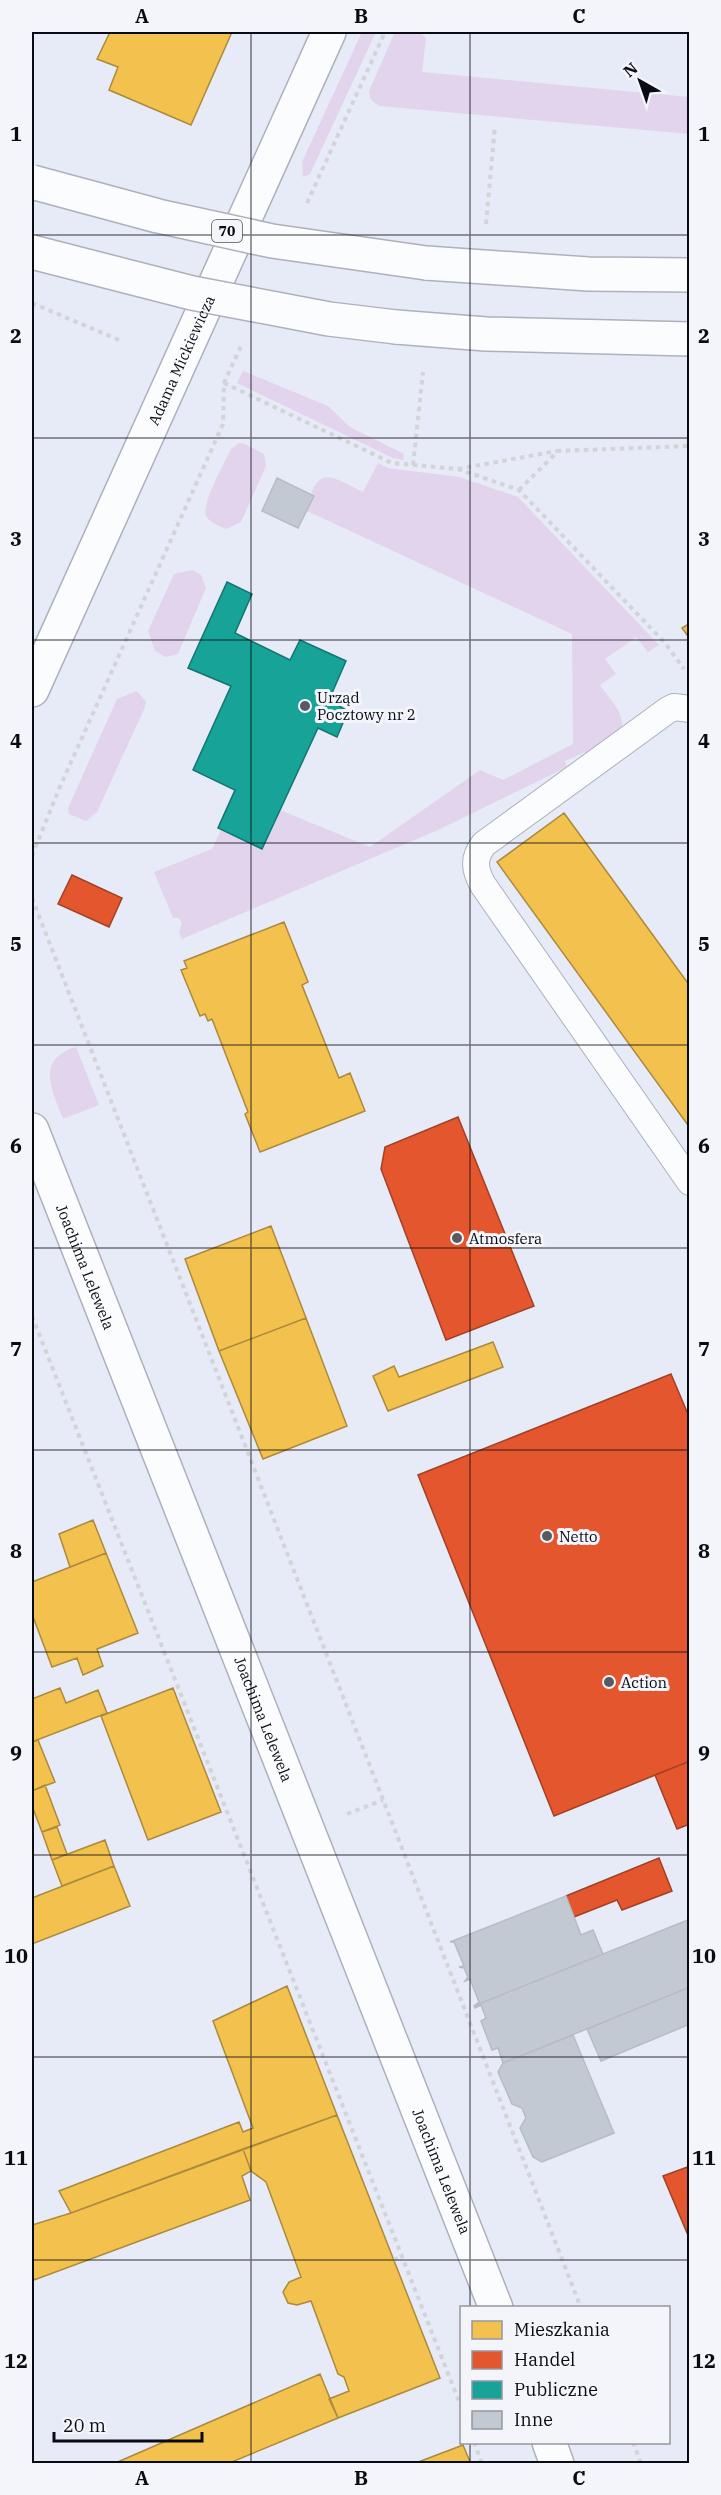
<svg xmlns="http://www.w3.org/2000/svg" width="721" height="2495" viewBox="0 0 721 2495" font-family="'IBM Plex Serif',serif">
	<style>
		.green { fill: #e3d4ed }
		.homes { fill: #f2c14e; stroke: #ac8a3c; stroke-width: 1.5 }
		.shops { fill: #e4572e; stroke: #a24026; stroke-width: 1.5 }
		.public { fill: #17a398; stroke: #137570; stroke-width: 1.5 }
		.building { fill: #c3c9d3; stroke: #b6bbc4; stroke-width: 1.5 }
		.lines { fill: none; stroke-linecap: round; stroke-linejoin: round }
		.lane-casing { stroke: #aeb1bb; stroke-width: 28 }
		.secondary-casing { stroke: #aeb1bb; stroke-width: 36 }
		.primary-casing { stroke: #aeb1bb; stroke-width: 36 }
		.path { stroke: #d3d4d8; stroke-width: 4; stroke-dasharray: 4.5 4.5; stroke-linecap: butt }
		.lane { stroke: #fbfcfe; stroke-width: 26 }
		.secondary { stroke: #fbfcfe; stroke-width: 33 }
		.primary { stroke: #fbfcfe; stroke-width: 33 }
		.primary-bridge-casing { stroke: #aeb1bb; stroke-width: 36; stroke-linecap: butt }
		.primary-bridge { stroke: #fbfcfe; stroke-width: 33 }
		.grid { fill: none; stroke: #090b13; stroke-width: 1.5; stroke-opacity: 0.55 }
		.poi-dot { fill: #575963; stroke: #f3f5fa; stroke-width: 2 }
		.labels { text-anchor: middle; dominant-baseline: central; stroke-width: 6; stroke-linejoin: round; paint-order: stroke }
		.shield { fill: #f3f5fa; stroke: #4f5158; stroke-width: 1.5 }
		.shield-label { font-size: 14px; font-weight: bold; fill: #090b13 }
		.street-label { font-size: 15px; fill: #090b13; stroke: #f3f5fa }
		.poi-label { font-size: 15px; fill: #090b13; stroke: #f3f5fa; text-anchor: start }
		.neatline { fill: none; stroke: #090b13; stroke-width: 2 }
		.grid-label { font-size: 20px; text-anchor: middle; font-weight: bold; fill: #090b13 }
	</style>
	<rect width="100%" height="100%" fill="#e7eaf7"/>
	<!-- green -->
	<path class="green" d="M362 32H376L310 174 303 177 302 162Z
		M395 32H419L426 38 422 72 689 97V134L379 106 371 100 369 91Z
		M243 371 328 406 350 427 404 454 403 460 393 458 237 383Z
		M239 443 245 444 264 454 266 466 241 522 226 529C220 526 210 523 206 516 201 504 225 462 231 449Z
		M378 463 388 468 459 477 518 497 659 645 648 652 636 637 605 659 616 674 600 685C609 699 627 714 621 731L586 758 585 752 565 761 567 767 438 830 182 939 179 932 182 922 178 918H173L154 872 212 849 221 830 262 849 280 810 370 847 480 770 503 780 573 744 572 634 305 510C319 465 327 474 363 492Z
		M192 570 201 575 206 588 178 654 166 657 155 651 148 631 174 574Z
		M137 691 146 702 145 707 97 812 86 821 69 814 68 808 117 699Z
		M76 1047 99 1105 63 1119C52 1090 35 1060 76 1047Z"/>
	<!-- homes -->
	<path class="homes" d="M110 32H232L191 125 109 90 118 67 97 59Z
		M690 623V639L682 628Z
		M564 813 690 986V1128L497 862Z
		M284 922 308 982 302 985 339 1078 350 1073 365 1111 260 1152 245 1114 248 1112 212 1019 208 1021 205 1014 200 1016 181 970 187 968 184 961Z
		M271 1226 306 1318 219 1351 185 1259Z
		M306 1318 347 1426 263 1459 219 1351Z
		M493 1342 503 1367 388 1411 373 1376 394 1366 399 1377Z
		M93 1520 106 1553 70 1567 59 1534Z
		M106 1553 138 1633 97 1649 103 1666 83 1675 77 1658 52 1667 32 1614V1582Z
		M60 1688 66 1703 98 1690 107 1713 32 1742V1699Z
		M173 1688 221 1812 148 1840 101 1716Z
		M38 1740 55 1782 32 1791V1742Z
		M45 1785 60 1825 42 1832 32 1806V1791Z
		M57 1827 67 1854 52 1860 42 1832Z
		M105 1840 114 1866 62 1886 52 1860Z
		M114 1866 130 1906 32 1944V1898Z
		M287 1986 337 2115 71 2213 59 2191 239 2122 243 2132 253 2128 213 2021Z
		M337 2115 440 2378 338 2418 329 2399 349 2391 344 2377 338 2374 311 2301 297 2305 288 2303 283 2292 289 2282 301 2277 266 2182 251 2171 243 2149Z
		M243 2149 251 2171 242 2176 250 2200 34 2280 32 2272V2225L71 2213Z
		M320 2374 338 2418 227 2464H113Z
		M463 2445 471 2464H413Z"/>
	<!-- shops -->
	<path class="shops" d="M72 875 122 898 109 927 58 904Z
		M458 1117 534 1306 446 1340 381 1169 385 1147Z
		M671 1374 690 1419V1761L554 1816 418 1475Z
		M690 1761V1824L677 1829 655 1775Z
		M659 1858 672 1891 622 1910 617 1900 574 1917 566 1896Z
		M690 2166V2240L663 2176Z"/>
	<!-- public -->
	<path class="public" d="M227 582 252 594 235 633 290 660 300 640 346 661 329 700 348 711 337 737 318 728 262 849 218 828 235 790 193 770 231 686 188 668Z"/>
	<!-- building -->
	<path class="building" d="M277 478 314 496 298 528 262 511Z
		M566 1896 581 1935 593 1930 603 1954 474 2006 479 2002 470 1979 465 1981 468 1977 464 1968 459 1967 464 1966 454 1942H450Z
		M690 1919V1987L503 2063 498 2048 492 2050 481 2021 486 2018 481 2005 475 2008 474 2006Z
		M690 1987V2024L601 2061 587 2029Z
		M573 2035 614 2133 542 2162 533 2157 520 2128 526 2118 522 2108 512 2104 498 2072 503 2063Z"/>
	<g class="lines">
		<!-- lane casing -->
		<g class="lane-casing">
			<path id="lane" d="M690 709 674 707 668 710 484 844C473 858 474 869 483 885L690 1182"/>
		</g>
		<!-- secondary casing -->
		<g class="secondary-casing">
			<g id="secondary">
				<path id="s1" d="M32 690 329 32"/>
				<path id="s2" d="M32 1130 496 2308"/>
				<path d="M549 2442 557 2464"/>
			</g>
		</g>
		<!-- primary casing -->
		<g class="primary-casing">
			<path id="primary" d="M426 263 588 274 690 275
				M396 327 486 334 690 339"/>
		</g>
		<!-- path -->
		<path class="path" d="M307 203 385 32
			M486 224 495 126
			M32 303 119 340
			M224 383 392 463 458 469 519 490 665 643 684 669
			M413 465 423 372
			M458 469 557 451
			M519 490 558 451 690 446
			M32 856 59 789 223 424 224 383 241 346
			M32 898 581 2308
			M32 1316 462 2409
			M347 1814 383 1800
			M394 2260 403 2256
			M474 2442 482 2464
			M633 2442 641 2464"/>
		<!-- lane -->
		<use href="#lane" class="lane"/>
		<!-- secondary -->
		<use href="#secondary" class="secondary"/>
		<!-- primary -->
		<use href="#primary" class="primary"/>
		<!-- primary-bridge casing -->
		<g class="primary-bridge-casing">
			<path id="primary-bridge" d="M32 182 158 216 272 241 426 263
				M32 252 192 293 329 319 396 327"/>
		</g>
		<!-- primary-bridge -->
		<use href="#primary-bridge" class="primary-bridge"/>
	</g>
	<!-- grid -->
	<path class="grid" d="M251 32V2464M470 32V2308M32 235H690M32 438H690M32 640H690M32 843H690M32 1045H690M32 1248H690M32 1450H690M32 1652H690M32 1855H690M32 2057H690M32 2260H690M470 2442V2464"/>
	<!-- markers -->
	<g class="poi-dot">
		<circle cx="305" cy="706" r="6"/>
		<circle cx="457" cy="1238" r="6"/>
		<circle cx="547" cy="1536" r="6"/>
		<circle cx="609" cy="1682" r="6"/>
	</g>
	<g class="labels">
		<!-- shield labels -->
		<rect class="shield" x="212" y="220" width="30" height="22" rx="4.5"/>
		<g class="shield-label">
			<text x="227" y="231">70</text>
		</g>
		<!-- street labels -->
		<g class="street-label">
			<text stroke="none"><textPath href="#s1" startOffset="362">Adama Mickiewicza</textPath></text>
			<text stroke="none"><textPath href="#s2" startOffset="147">Joachima Lelewela</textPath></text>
			<text stroke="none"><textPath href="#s2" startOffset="633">Joachima Lelewela</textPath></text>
			<text stroke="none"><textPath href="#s2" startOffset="1119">Joachima Lelewela</textPath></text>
		</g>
		<!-- poi labels -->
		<g class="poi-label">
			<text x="317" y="697">Urząd<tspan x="317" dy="17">Pocztowy nr 2</tspan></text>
			<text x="469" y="1238">Atmosfera</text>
			<text x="559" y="1536">Netto</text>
			<text x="621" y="1682">Action</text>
		</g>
	</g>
	<!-- border -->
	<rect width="721" height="2495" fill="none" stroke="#f3f5fa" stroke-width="66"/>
	<!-- legend -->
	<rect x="460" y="2306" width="210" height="138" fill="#f3f5fa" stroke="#95979e" stroke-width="1.5"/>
	<rect x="472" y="2321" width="30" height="18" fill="#f2c14e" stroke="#95979e" stroke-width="1.5"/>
	<text x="514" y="2336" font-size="18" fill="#090b13">Mieszkania</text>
	<rect x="472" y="2351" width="30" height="18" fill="#e4572e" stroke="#95979e" stroke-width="1.5"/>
	<text x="514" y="2366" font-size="18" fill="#090b13">Handel</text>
	<rect x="472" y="2381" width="30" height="18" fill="#17a398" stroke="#95979e" stroke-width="1.5"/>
	<text x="514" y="2396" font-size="18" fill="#090b13">Publiczne</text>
	<rect x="472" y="2411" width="30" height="18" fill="#c3c9d3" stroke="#95979e" stroke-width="1.5"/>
	<text x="514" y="2426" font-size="18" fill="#090b13">Inne</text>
	<!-- north arrow -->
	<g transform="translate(640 81) rotate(320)" stroke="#f3f5fa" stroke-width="4.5" paint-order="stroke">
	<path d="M0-4.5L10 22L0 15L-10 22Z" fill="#090b13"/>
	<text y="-9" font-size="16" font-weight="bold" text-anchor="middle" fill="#090b13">N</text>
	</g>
	<!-- scale -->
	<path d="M54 2432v9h148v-9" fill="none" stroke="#090b13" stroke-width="3"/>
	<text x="63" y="2432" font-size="18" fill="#090b13" stroke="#f3f5fa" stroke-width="4.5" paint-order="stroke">20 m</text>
	<rect x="33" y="33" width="655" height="2429" class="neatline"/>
	<g class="grid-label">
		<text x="142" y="23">A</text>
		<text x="361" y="23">B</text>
		<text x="579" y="23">C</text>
		<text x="16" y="141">1</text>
		<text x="704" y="141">1</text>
		<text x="16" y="343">2</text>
		<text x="704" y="343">2</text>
		<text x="16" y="546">3</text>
		<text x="704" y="546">3</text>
		<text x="16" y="748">4</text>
		<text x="704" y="748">4</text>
		<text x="16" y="951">5</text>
		<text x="704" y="951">5</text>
		<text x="16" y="1153">6</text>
		<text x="704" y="1153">6</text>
		<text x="16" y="1356">7</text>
		<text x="704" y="1356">7</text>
		<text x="16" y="1558">8</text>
		<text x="704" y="1558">8</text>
		<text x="16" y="1760">9</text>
		<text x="704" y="1760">9</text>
		<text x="16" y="1963">10</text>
		<text x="704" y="1963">10</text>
		<text x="16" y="2165">11</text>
		<text x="704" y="2165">11</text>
		<text x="16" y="2368">12</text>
		<text x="704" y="2368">12</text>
		<text x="142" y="2485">A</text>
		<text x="361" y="2485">B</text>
		<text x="579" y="2485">C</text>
	</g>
</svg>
